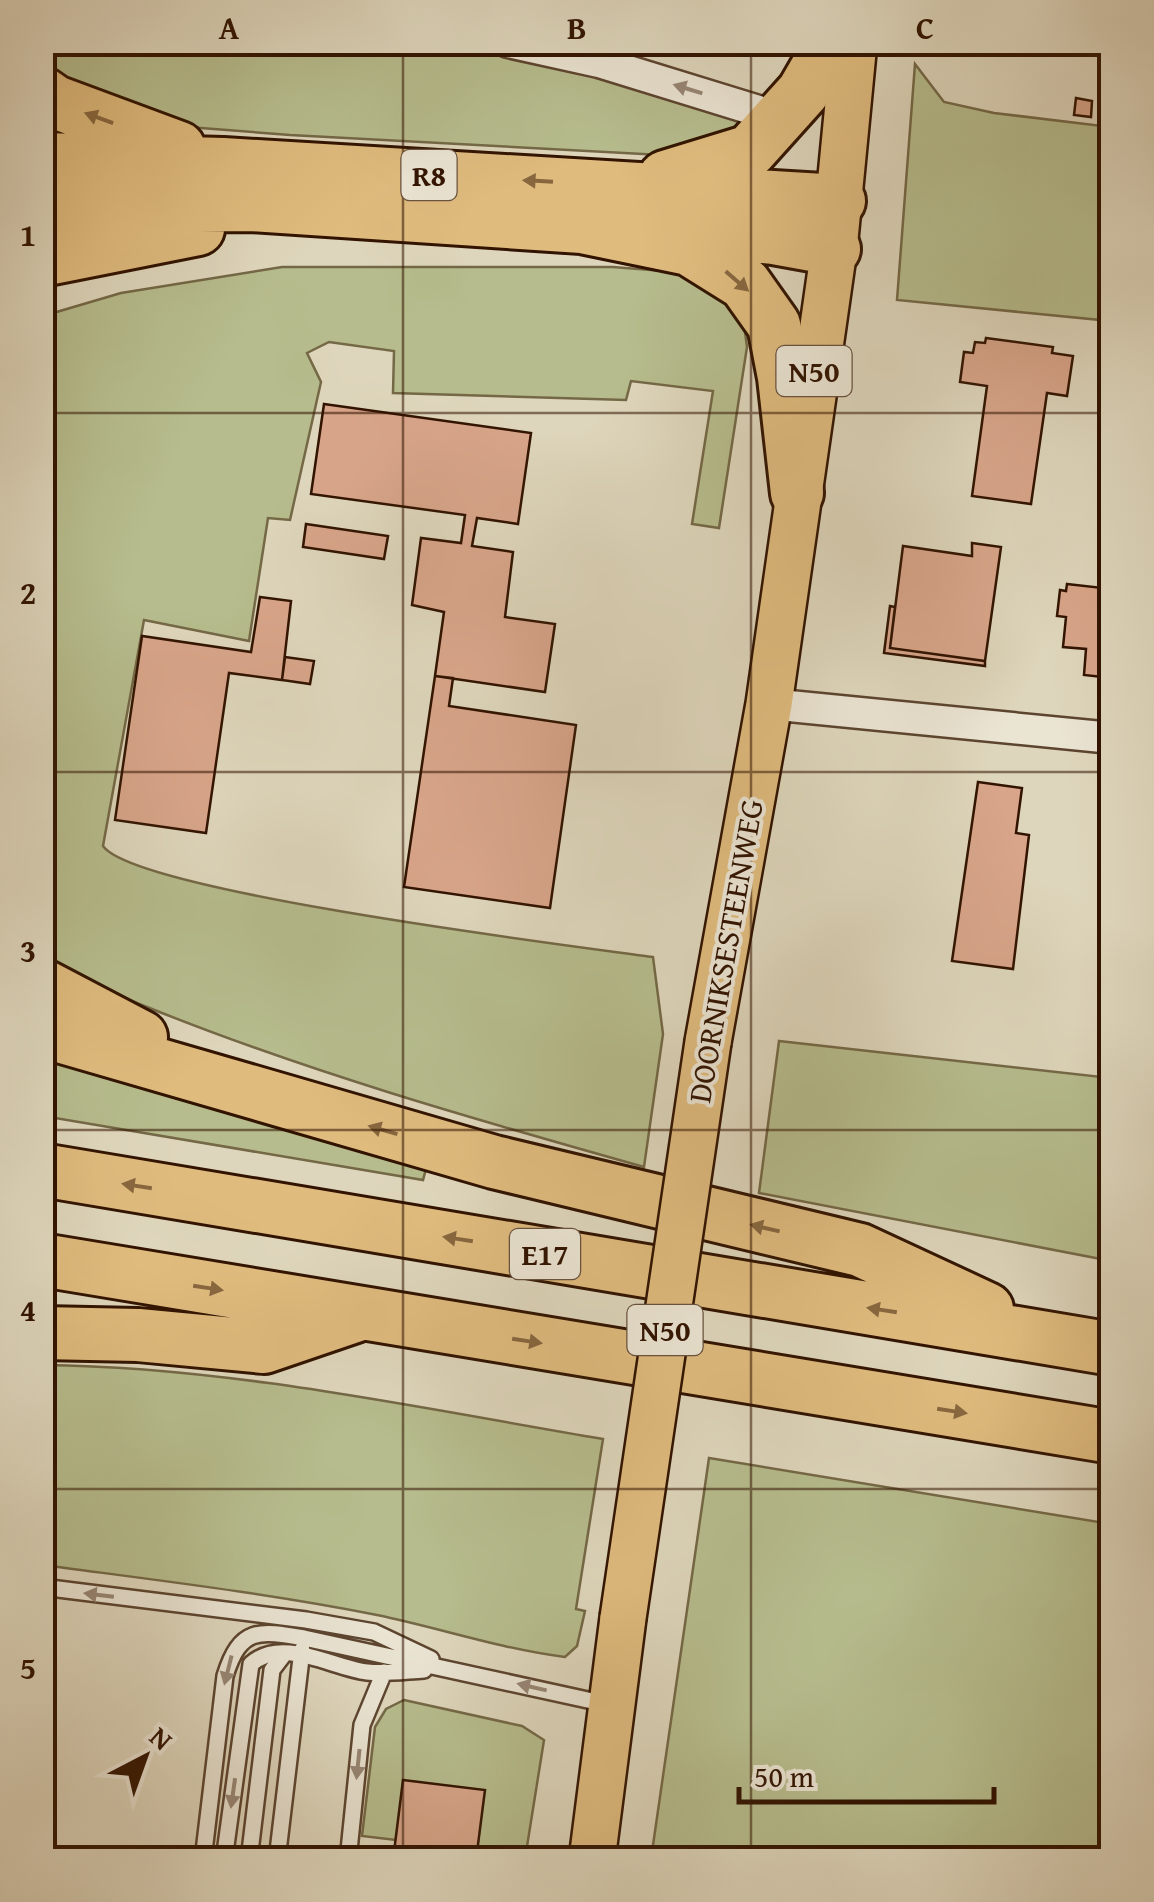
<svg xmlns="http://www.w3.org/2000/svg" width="1154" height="1902" viewBox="0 0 1154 1902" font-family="'Gentium Book Plus',serif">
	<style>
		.green { fill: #b6bc8d; stroke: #746846; stroke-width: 2.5 }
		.building { fill: #d8a58a; stroke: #311300; stroke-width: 2.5 }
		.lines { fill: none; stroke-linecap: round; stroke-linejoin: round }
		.lane-casing { stroke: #5c442f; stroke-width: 20 }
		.street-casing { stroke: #5c442f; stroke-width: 35 }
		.primary-casing { stroke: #311300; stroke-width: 50 }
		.highway-casing { stroke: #311300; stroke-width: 58 }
		.lane { stroke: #eae4d3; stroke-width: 15 }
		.street { stroke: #eae4d3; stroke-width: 30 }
		.primary { stroke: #dfbb7e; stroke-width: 45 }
		.highway { stroke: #dfbb7e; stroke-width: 52 }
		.primary-bridge-casing { stroke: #311300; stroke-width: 50; stroke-linecap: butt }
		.primary-bridge { stroke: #dfbb7e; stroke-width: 45 }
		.oneway { fill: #978674 }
		.oneway2 { fill: #88673f }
		.grid { fill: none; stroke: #311300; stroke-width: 2.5; stroke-opacity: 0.55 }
		.labels { text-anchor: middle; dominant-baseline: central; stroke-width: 8; stroke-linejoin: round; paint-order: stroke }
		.shield { fill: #eae4d3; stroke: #68523f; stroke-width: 2.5 }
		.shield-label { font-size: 30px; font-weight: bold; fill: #311300 }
		.street-label { font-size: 32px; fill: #311300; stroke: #eae4d3 }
		.neatline { fill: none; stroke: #311300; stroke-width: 4 }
		.grid-label { font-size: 32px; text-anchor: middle; font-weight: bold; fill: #311300 }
	</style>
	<rect width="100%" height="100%" fill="#ded6bc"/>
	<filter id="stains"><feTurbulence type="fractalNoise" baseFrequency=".002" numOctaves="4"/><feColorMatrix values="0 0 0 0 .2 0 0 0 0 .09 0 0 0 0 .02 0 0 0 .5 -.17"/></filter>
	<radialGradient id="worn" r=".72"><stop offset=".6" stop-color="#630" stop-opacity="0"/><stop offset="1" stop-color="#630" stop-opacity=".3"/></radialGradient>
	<!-- green -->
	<path class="green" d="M42 43H466L509 51 735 116 740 126 680 156 290 135 188 127 56 75 43 65Z
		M915 64 944 102 994 113 1111 127V321L897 300Z
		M282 267H613L676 272 732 305 744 324 747 347 719 528 692 524 713 391 631 381 626 400 393 393 394 351 329 342 307 353 321 382 290 520 268 518 249 641 144 620 103 846C135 892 574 946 653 957L663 1034 644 1167C477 1120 308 1072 147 1007 111 993 77 975 43 959V316L121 293Z
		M779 1041 1111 1078V1261L759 1193Z
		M42 1056 427 1165 423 1180 43 1116Z
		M43 1365C231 1367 418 1408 603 1439L576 1609 585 1611 577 1646 565 1657C501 1649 440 1628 377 1615 266 1593 155 1580 43 1565Z
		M709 1458 1111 1524V1859H651Z
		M404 1700 522 1726 544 1740 525 1859H476L484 1791 396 1840 362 1836 375 1727 386 1709Z"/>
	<!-- building -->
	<path class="building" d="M1076 98 1092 101 1091 117 1074 115Z
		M986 338 1053 347 1052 353 1073 356 1067 396 1047 393 1031 504 972 496 987 386 960 382 964 352 973 353 975 342 985 343Z
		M324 404 531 433 518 524 477 518 472 546 513 552 505 617 555 624 545 692 435 676 444 612 412 605 421 538 461 543 465 515 311 494Z
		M306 524 388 536 384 559 303 547Z
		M972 543 1001 547 985 661 890 648 903 546 972 556Z
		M1067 584 1112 589V678L1084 675 1086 649 1063 647 1066 617 1057 616 1060 590 1066 591Z
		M260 597 291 601 282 680 229 673 206 833 115 820 142 636 251 652Z
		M890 606 895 607 890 648 985 661V666L884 653Z
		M285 657 314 661 310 684 282 680Z
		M435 676 453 678 449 706 576 725 550 908 404 887Z
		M978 782 1022 788 1016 833 1029 835 1013 969 952 961Z
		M403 1780 485 1790 476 1860H393Z"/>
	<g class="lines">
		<!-- lane casing -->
		<g class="lane-casing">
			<path id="lane" d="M42 1587 306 1620 374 1632 431 1659
				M203 1860 225 1676C240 1627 259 1630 304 1638L606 1704
				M224 1860 251 1664C282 1636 333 1668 367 1672 386 1674 406 1671 424 1670
				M249 1860 272 1670 285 1653
				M277 1860 302 1650
				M348 1860 362 1725 384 1672"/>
		</g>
		<!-- street casing -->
		<g class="street-casing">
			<path id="street" d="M508 42 599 62 781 118
				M769 704 1112 738"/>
		</g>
		<!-- primary casing -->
		<g class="primary-casing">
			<path id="primary" d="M708 1042 769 704 834 249 854 42
				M592 1860 623 1618"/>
		</g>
		<!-- highway casing -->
		<g class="highway-casing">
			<path id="highway" d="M42 93 55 102 179 148
				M42 159 223 164 839 201
				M665 177 750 151 803 92 832 42
				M42 207 251 205 582 227 689 249 745 284 774 325 784 377 797 493
				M668 226 773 238 834 249
				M42 260 198 229
				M42 985 141 1037
				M42 1031 494 1162 860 1250 987 1309
				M42 1170 1112 1349
				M42 1260 1112 1437
				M42 1333 138 1335 264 1347 355 1316"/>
		</g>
		<!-- lane -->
		<use href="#lane" class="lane"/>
		<!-- street -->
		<use href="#street" class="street"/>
		<!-- primary -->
		<use href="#primary" class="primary"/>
		<!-- highway -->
		<use href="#highway" class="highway"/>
		<!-- primary-bridge casing -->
		<g class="primary-bridge-casing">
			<path id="primary-bridge" d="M623 1618 708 1042"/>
		</g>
		<!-- primary-bridge -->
		<use href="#primary-bridge" class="primary-bridge"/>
	</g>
	<!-- one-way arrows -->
	<defs><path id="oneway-solid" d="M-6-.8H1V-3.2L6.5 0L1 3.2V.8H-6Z" transform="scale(2.5)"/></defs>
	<g class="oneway">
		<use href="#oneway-solid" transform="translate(688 89) rotate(-163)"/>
		<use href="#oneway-solid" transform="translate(99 1595) rotate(-173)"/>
		<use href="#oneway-solid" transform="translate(228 1670) rotate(104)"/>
		<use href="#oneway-solid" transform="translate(532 1687) rotate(-167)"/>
		<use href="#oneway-solid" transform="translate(358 1764) rotate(96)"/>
		<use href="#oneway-solid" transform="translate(233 1793) rotate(98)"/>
	</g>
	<g class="oneway2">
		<use href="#oneway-solid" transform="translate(99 118) rotate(-160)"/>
		<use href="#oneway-solid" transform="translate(538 181) rotate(-177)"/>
		<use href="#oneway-solid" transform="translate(737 281) rotate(41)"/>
		<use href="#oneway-solid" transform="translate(383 1130) rotate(-164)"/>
		<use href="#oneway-solid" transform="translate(137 1186) rotate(-171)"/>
		<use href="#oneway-solid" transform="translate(765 1228) rotate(-167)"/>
		<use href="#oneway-solid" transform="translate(458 1239) rotate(-171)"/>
		<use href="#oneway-solid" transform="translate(208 1288) rotate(9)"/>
		<use href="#oneway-solid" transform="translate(882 1310) rotate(-171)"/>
		<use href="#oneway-solid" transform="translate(527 1341) rotate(9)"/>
		<use href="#oneway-solid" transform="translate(952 1411) rotate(9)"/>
	</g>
	<!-- grid -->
	<path class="grid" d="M403 42V1860M751 42V1860M42 413H1112M42 772H1112M42 1130H1112M42 1489H1112"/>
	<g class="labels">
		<!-- shield labels -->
		<g class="shield">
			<rect x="401.5" y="150" width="55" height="50" rx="8"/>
			<rect x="776.5" y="346" width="75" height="50" rx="8"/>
			<rect x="510" y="1229" width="70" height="50" rx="8"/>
			<rect x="627.5" y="1305" width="75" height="50" rx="8"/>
		</g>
		<g class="shield-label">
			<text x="429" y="175">R8</text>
			<text x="814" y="371">N50</text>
			<text x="545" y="1254">E17</text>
			<text x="665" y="1330">N50</text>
		</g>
		<!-- street labels -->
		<g class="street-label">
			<text transform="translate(725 951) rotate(-80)">DOORNIKSESTEENWEG</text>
		</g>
	</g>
	<!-- margin -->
	<rect width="1154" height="1902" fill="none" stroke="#ded6bc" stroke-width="110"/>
	<!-- north arrow -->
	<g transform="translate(145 1757) rotate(41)" stroke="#eae4d3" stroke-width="8" paint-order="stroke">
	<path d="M0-8L18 38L0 25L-18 38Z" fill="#311300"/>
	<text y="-15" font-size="28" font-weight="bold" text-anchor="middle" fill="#311300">N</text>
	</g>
	<!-- scale -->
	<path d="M739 1787v15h255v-15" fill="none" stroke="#311300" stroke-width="5"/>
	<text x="754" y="1787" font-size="30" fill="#311300" stroke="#eae4d3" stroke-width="8" paint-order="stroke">50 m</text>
	<rect x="55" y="55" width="1044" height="1792" class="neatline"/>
	<g class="grid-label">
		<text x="229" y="39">A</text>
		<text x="577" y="39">B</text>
		<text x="925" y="39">C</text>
		<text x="28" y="246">1</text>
		<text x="28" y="604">2</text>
		<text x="28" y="962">3</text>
		<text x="28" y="1321">4</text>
		<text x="28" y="1679">5</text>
	</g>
	<rect width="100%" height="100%" filter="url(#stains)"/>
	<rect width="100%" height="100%" fill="url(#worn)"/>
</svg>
